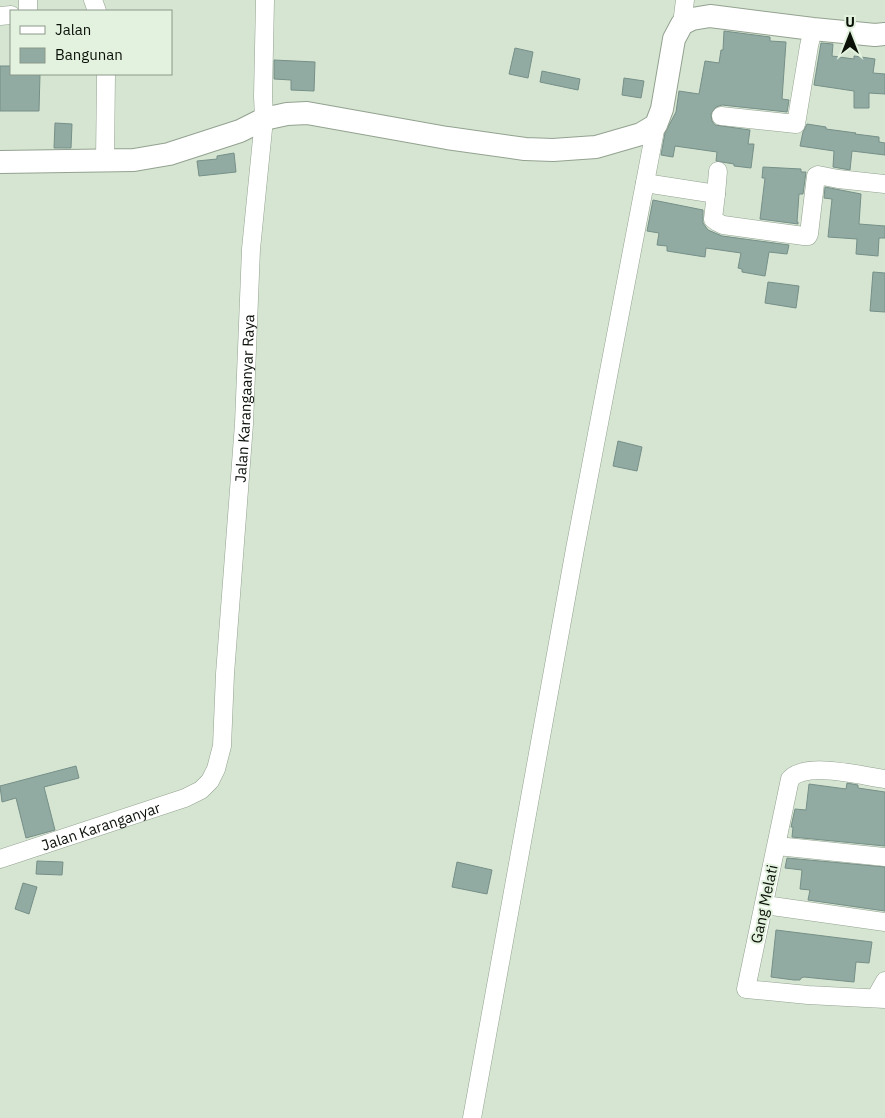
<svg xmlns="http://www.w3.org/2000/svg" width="885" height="1118" viewBox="0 0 885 1118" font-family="'IBM Plex Sans',sans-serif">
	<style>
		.building { fill: #91aba3; stroke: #768f88 }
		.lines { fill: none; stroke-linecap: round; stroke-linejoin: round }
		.minor-casing { stroke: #93a290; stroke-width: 19 }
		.major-casing { stroke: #93a290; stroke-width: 24 }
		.minor { stroke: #fff; stroke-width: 18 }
		.major { stroke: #fff; stroke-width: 22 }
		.labels { text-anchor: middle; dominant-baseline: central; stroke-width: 4; stroke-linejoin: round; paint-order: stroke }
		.street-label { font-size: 15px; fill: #0b1009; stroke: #e2f2de }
	</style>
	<rect width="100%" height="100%" fill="#d5e5d1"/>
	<!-- building -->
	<path class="building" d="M724 31 770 37V41L786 42 782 99 789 100 787 112 722 105 716 107 711 114 712 121 715 125 750 130 748 144H754L751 168 734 166V164L716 161 717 152 675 146 673 157 661 155 665 133 676 112 679 91 699 94 705 61 719 63 721 50H723Z
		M821 43 833 44 832 56 854 59V56L875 59 873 73 885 74V94L869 93V108H854V91L814 85Z
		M515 48 533 52 528 78 509 74Z
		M274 60 315 62 314 91 291 90V80L274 79Z
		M0 66H11V74H40L39 111H0Z
		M542 71 580 79 578 90 540 82Z
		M624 78 644 81 641 98 622 95Z
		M55 123 72 124 71 148H54Z
		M807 124 826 127V129L856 133 855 134 879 137V142L885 143V155L852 151 850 170 833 167 834 151 800 146 803 132Z
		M234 153 236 172 199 176 197 161 217 159V156Z
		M763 167 801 169V172H806L803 194H799L797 222H798V224L760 219 765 178H762Z
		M825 187 861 194 859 224 885 226V238H879L878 256 856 254 857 239 828 237 832 199 824 198Z
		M653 200 703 210V223L708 230 722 236 789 245 787 254 769 252 765 276 742 272V269L738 268 741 253 706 248 705 257 667 251V246L657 245 659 233 647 231Z
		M873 272 885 273V312L870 311Z
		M768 282 799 286 796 308 765 303Z
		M618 441 642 447 637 471 613 466Z
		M76 766 79 778 44 787 55 830 26 838 16 798 2 802 0 786Z
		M847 783 858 785V788L885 792V846L792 837 793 827H791L795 809 806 810 809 784 846 789Z
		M787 858 885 867V911L808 900 810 890 800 889 802 870 785 868Z
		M37 861 63 862 62 875 36 874Z
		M457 862 492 870 487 894 452 887Z
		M23 883 37 887 29 914 15 909Z
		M776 930 872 942 869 963 856 962 854 982 804 977 801 978 800 980H794L771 977Z"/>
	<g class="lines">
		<!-- minor casing -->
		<g class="minor-casing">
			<g id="minor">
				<path d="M28 0V11"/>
				<path d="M93 0 97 11"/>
				<path d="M0 16 11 15"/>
				<path d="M682 24 685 0"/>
				<path d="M721 116 796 124 809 46 813 29"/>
				<path d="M105 160 106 74"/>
				<path d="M645 183 716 194 713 219 717 222 723 225 804 236H808L809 234 815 184 816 176 818 175 838 179 885 184"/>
				<path d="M716 194 718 171"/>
				<path d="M885 779C862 776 806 761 790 779L746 989 808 995 885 999"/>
				<path d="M777 846 885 857"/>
				<path id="s1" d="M0 859 185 798 201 790 210 781 216 769 222 746 225 674 244 424 251 249 264 119 263 96 265 0"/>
				<path d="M765 905 885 922"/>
				<path d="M876 997 885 981"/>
				<path d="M472 1118 575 549 656 125"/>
			</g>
		</g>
		<!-- major casing -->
		<g class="major-casing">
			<path id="major" d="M0 162 134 160 169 154 240 131 264 119 287 114 307 113 447 138 525 149 553 150 596 147 641 134 656 125 662 109 674 39 682 24 692 19 710 16 813 29 875 35 885 34"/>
		</g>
		<!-- minor -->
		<use href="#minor" class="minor"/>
		<!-- major -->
		<use href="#major" class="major"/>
	</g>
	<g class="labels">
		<!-- street labels -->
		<g class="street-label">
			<text stroke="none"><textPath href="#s1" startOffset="611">Jalan Karangaanyar Raya</textPath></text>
			<text stroke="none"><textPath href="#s1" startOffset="106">Jalan Karanganyar</textPath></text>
			<text transform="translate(764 904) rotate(-78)">Gang Melati</text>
		</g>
	</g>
	<!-- legend -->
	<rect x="10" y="10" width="162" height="65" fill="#e2f2de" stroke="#8c9889"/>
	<rect x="20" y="26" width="25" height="8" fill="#ffffff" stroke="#8c9889"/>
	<text x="55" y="35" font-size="15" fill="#0b1009">Jalan</text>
	<rect x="20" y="48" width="25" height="15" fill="#91aba3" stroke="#8c9889"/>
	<text x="55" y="60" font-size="15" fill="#0b1009">Bangunan</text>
	<!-- north arrow -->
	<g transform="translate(850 35)" stroke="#e2f2de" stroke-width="4" paint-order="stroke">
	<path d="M0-4L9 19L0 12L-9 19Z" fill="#0b1009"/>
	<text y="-8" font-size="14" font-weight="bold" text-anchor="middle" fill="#0b1009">U</text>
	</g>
</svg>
